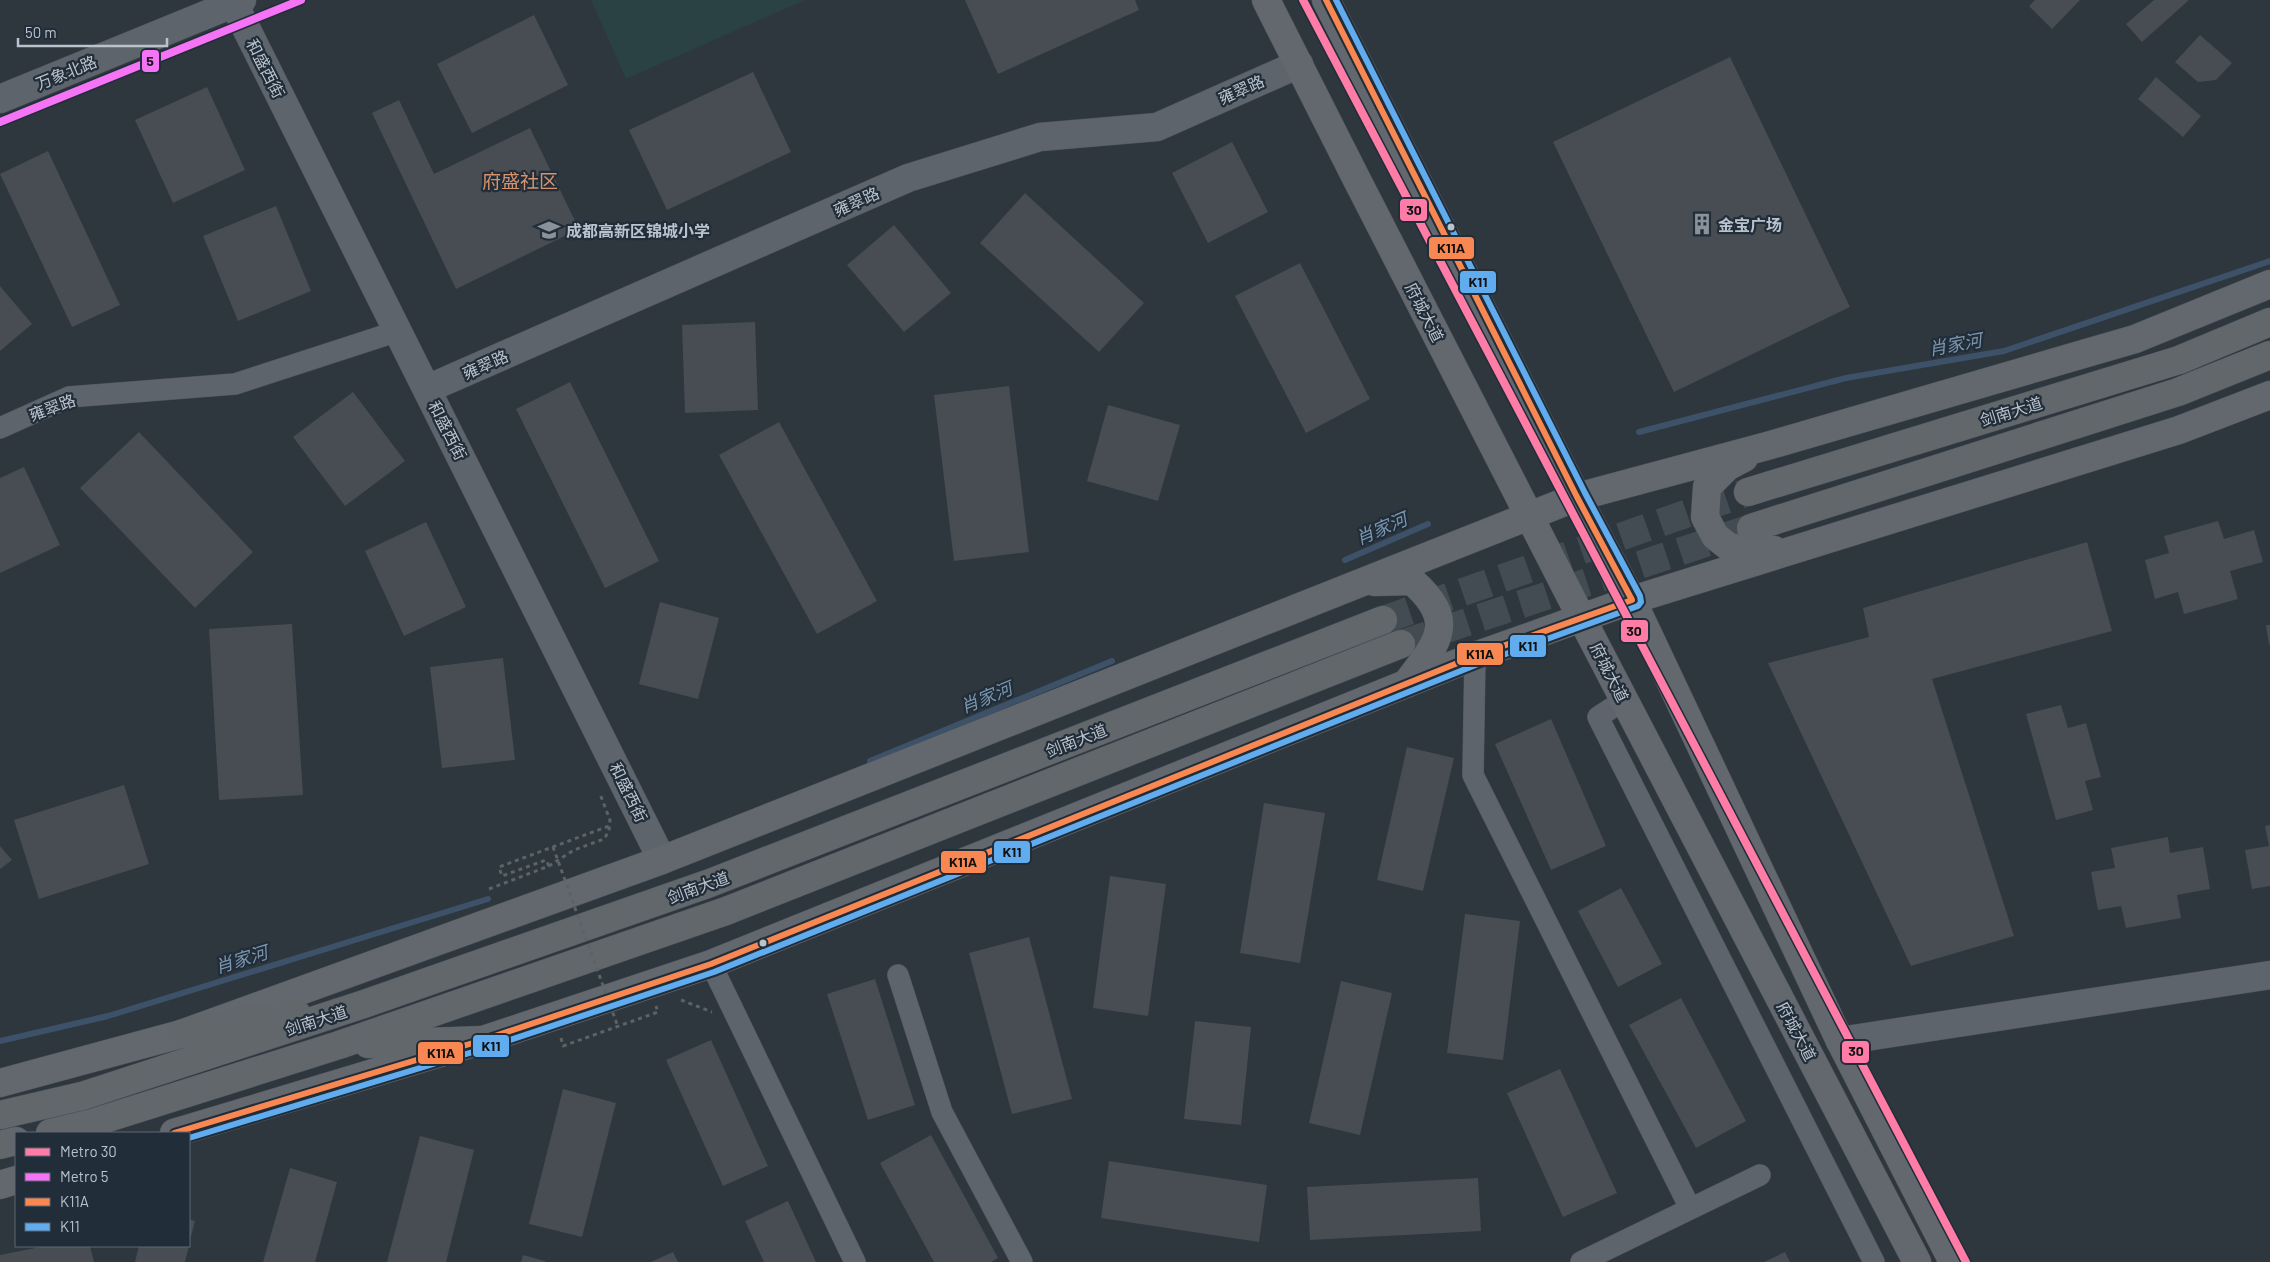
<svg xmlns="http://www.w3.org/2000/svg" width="2270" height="1262" viewBox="0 0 2270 1262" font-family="Barlow,'Noto Sans SC',sans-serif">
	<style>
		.green { fill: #2b4244 }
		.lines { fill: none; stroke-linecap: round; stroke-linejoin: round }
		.stream { stroke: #3d5269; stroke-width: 6 }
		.building { fill: #474d53 }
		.trunk-tunnel { stroke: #434b53; stroke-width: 28; stroke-dasharray: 28 14; stroke-linecap: butt }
		.minor-casing { stroke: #4d5258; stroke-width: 22 }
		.tertiary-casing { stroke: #4d5258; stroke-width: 29 }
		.secondary-casing { stroke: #4d5258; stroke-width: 29 }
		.trunk-casing { stroke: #4b5259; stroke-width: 29 }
		.path { stroke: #5c6367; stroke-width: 3; stroke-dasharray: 4 4; stroke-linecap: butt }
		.minor { stroke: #5e646b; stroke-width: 21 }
		.tertiary { stroke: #5e646b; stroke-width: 28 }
		.secondary { stroke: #63686f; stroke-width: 28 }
		.trunk { stroke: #62676c; stroke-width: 28 }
		.path-bridge { stroke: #5c6367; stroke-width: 3; stroke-dasharray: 4 4; stroke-linecap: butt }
		.bus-1-casing { stroke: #212d39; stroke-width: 10 }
		.bus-2-casing { stroke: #212d39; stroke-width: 10 }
		.bus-1 { stroke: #f88751; stroke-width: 6 }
		.bus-2 { stroke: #60acee; stroke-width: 6 }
		.metro-1-casing { stroke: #212d39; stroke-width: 11 }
		.metro-2-casing { stroke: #212d39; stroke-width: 11 }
		.metro-1 { stroke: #ff7ca7; stroke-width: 8 }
		.metro-2 { stroke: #f573f5; stroke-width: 8 }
		.bus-dot { fill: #bac3cd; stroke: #212d39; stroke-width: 2 }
		.labels { text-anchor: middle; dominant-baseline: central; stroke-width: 4.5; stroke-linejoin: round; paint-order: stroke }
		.street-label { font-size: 16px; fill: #bac3cd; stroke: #212d39 }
		.poi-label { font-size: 16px; font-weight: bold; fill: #bac3cd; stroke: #212d39; text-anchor: start }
		.water-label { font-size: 18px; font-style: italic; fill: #7b96af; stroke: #212d39 }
		.quarter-label { font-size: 19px; fill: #d6926c; stroke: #212d39 }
		.line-badge { stroke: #212d39; stroke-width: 2 }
		.pale-badge-label { font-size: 14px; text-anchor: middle; font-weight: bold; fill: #111 }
	</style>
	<rect width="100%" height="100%" fill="#2e363e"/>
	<!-- green -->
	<path class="green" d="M591 0H805L626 79Z"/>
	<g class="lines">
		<!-- stream -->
		<path class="stream" d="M1639 432 1846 378 2004 351 2270 261
			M1345 560 1428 524
			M870 761 1112 661
			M0 1041 108 1016 488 899"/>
	</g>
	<!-- building -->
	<path class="building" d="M965 0H1135L1139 10 998 74Z
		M2035 0H2080L2052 29 2029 6Z
		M2154 0H2189L2142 42 2126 24Z
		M534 15 568 85 472 133 437 64Z
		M2200 35 2232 63 2216 80 2198 82 2175 62Z
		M1730 57 1850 307 1674 392 1553 142Z
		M753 72 791 152 667 210 629 130Z
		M2156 77 2201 116 2183 137 2138 99Z
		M207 87 245 170 173 203 135 120Z
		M399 100 434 174 530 128 579 229 456 289 372 113Z
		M1232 142 1268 212 1208 243 1172 173Z
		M48 151 120 305 72 327 0 174Z
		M1025 193 1144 303 1099 352 980 243Z
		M276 206 311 291 238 321 203 236Z
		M894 225 951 293 904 332 847 265Z
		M1300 263 1370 399 1306 433 1235 296Z
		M0 286 32 324 0 351Z
		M755 322 758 410 685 413 682 325Z
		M570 382 659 561 605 588 516 409Z
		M1009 386 1029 552 954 561 934 395Z
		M353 392 405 461 345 506 293 437Z
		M1108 405 1180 425 1158 501 1087 481Z
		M779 422 877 601 817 634 719 455Z
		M139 432 253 552 195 608 80 488Z
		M24 467 60 545 0 573V478Z
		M2218 521 2224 539 2254 530 2263 562 2230 571 2238 599 2184 614 2178 592 2155 599 2145 560 2169 553 2164 536Z
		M426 522 466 607 404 636 365 551Z
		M2087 542 2112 631 1932 679 2014 936 1911 966 1768 663 1869 637 1863 608Z
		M660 602 719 618 698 699 639 684Z
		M292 624 303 795 219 800 209 629Z
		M2266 625H2270V644L2269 645Z
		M503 658 515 760 442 768 430 667Z
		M2061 705 2068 728 2086 723 2101 777 2085 781 2093 810 2056 820 2026 714Z
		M1551 719 1606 846 1551 870 1495 744Z
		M1407 747 1454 758 1423 891 1377 880Z
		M124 785 149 864 39 899 14 820Z
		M1264 803 1325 813 1300 963 1240 953Z
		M2270 825V886L2252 889 2245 850 2269 846 2265 826Z
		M2168 837 2170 853 2203 847 2210 889 2177 895 2181 918 2126 928 2121 906 2098 910 2091 872 2115 868 2111 848Z
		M0 846 12 860 0 869Z
		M1110 876 1166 884 1148 1016 1093 1008Z
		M1621 888 1662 964 1618 987 1578 911Z
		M1465 914 1520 921 1503 1060 1447 1053Z
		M1029 937 1072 1099 1012 1114 969 953Z
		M875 979 915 1105 868 1120 827 994Z
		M1341 981 1392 993 1360 1135 1309 1123Z
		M1681 998 1746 1121 1696 1148 1629 1025Z
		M1195 1021 1251 1027 1241 1125 1184 1119Z
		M711 1040 768 1166 723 1186 666 1060Z
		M1560 1069 1617 1193 1563 1217 1507 1093Z
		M563 1089 616 1103 582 1237 529 1224Z
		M931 1135 998 1258 991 1262H934L880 1163Z
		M420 1136 474 1150 446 1262H387Z
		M1109 1161 1267 1185 1259 1242 1101 1218Z
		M290 1168 337 1182 315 1262H263Z
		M1478 1178 1481 1231 1310 1240 1307 1187Z
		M788 1201 816 1262H764L745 1221Z
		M189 1219 195 1221 189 1244Z
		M45 1246H90L94 1262H0V1255Z
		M139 1246H189L185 1262H135Z
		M673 1252 678 1262H651Z
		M1785 1252 1790 1262H1764Z
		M523 1255 545 1261V1262H521Z"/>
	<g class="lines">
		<!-- trunk-tunnel -->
		<path class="trunk-tunnel" d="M1383 620 1748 492
			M1401 644 1751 528"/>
		<!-- minor casing -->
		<g class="minor-casing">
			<path id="minor" d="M0 428 69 397 235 384 398 331
				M1475 656 1473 775 1690 1208
				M1624 700 1598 717 1874 1262
				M711 964 855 1262
				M898 975 942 1112 1022 1262
				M1581 1262 1760 1175"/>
		</g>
		<!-- tertiary casing -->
		<g class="tertiary-casing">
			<path id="tertiary" d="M232 0 662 860
				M0 99 242 0
				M427 389 908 178 1040 137 1157 127 1299 64
				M1840 1041 2270 975"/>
		</g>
		<!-- secondary casing -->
		<g class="secondary-casing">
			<path id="secondary" d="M1266 0 1354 174 1581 617 1917 1262
				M1326 0 1577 497 1632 600 1840 1041 1953 1262
				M1744 458 1727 467 1707 487 1705 517 1715 536 1729 547 1749 550H1774
				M1375 582 1412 581C1459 622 1437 643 1406 684
				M0 1083 181 1034 662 860 1577 497 1767 446 2135 339 2270 284
				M174 1133 483 1040 711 964 1475 656 1632 600 2179 430 2270 395
				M0 1185 16 1180"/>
		</g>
		<!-- trunk casing -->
		<g class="trunk-casing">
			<path id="trunk" d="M1748 492 2179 360 2270 322
				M1751 528 2178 392 2270 355
				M181 1034 240 1021 296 1013
				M368 1044 483 1040
				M0 1115 82 1096 364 1004 710 883 1383 620
				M50 1133 92 1123 339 1045 726 911 1401 644
				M0 1145 16 1141"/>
		</g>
		<!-- path -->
		<path class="path" d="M549 866 546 860 502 876 499 867 609 826
			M489 889 549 866 574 850 604 839 609 831 610 820 600 794
			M681 1000 712 1012
			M561 1038 563 1046 658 1012 656 1006"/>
		<!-- minor -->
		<use href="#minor" class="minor"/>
		<!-- tertiary -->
		<use href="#tertiary" class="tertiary"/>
		<!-- secondary -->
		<use href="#secondary" class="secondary"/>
		<!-- trunk -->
		<use href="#trunk" class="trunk"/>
		<!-- path-bridge -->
		<path class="path-bridge" d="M553 847 618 1027"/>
		<!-- bus-1 casing -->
		<g class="bus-1-casing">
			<path id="bus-1" d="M174 1133 483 1040 711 964 1475 656 1632 600 1577 497 1326 0"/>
		</g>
		<!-- bus-2 casing -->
		<g class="bus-2-casing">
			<path id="bus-2" d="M189 1138 486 1048 714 972 1478 664 1638 606 1641 602 1640 596 1585 493 1336 0"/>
		</g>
		<!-- bus-1 -->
		<use href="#bus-1" class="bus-1"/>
		<!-- bus-2 -->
		<use href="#bus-2" class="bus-2"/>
		<!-- metro-1 casing -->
		<g class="metro-1-casing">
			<path id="metro-1" d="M1303 0 1966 1262"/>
		</g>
		<!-- metro-2 casing -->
		<g class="metro-2-casing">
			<path id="metro-2" d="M0 122 301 0"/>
		</g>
		<!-- metro-1 -->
		<use href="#metro-1" class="metro-1"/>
		<!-- metro-2 -->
		<use href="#metro-2" class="metro-2"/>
	</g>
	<!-- icons -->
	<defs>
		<g id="building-bare" transform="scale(1.725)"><path d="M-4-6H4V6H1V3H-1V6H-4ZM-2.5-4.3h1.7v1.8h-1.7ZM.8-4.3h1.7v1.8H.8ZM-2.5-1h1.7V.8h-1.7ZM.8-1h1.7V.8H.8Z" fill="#89929b" stroke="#212d39" stroke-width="2.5" paint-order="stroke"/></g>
		<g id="school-bare" transform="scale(1.725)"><path d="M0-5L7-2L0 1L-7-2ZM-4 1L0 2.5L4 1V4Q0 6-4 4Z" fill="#89929b" stroke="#212d39" stroke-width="2.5" paint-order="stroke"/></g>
	</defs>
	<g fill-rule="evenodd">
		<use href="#building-bare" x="1702" y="224"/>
		<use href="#school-bare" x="549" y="230"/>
	</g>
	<!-- markers -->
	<g class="bus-dot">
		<circle cx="1451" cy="227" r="4.5"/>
		<circle cx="763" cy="943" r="4.5"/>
	</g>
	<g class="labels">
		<!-- street labels -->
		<g class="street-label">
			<text transform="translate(266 68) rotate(63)">和盛西街</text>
			<text transform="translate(66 72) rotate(-22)">万象北路</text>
			<text transform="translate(1241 89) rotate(-24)">雍翠路</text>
			<text transform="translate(856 201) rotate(-24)">雍翠路</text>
			<text transform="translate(1425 312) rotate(63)">府城大道</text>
			<text transform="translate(485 364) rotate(-24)">雍翠路</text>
			<text transform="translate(52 407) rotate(-20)">雍翠路</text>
			<text transform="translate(2011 411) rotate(-17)">剑南大道</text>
			<text transform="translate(448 430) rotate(63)">和盛西街</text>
			<text transform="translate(1610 672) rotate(63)">府城大道</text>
			<text transform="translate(1076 740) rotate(-21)">剑南大道</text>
			<text transform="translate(629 792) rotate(64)">和盛西街</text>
			<text transform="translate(698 887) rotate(-20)">剑南大道</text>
			<text transform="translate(316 1020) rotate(-18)">剑南大道</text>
			<text transform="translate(1797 1031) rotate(62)">府城大道</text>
		</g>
		<!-- poi labels -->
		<g class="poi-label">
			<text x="1718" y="224">金宝广场</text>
			<text x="566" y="230">成都高新区锦城小学</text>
		</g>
		<!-- water labels -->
		<g class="water-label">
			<text transform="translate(1955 344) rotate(-10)">肖家河</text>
			<text transform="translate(1381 528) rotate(-23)">肖家河</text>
			<text transform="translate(986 697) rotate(-22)">肖家河</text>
			<text transform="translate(241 959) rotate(-17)">肖家河</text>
		</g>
		<!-- quarter labels -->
		<g class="quarter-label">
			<text x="520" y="180">府盛社区</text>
		</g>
	</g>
	<g class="line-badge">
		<rect x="141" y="49" width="19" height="24" rx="5" fill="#f573f5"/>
		<rect x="1399" y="198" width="29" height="24" rx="5" fill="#ff7ca7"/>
		<rect x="1428" y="236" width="47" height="24" rx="5" fill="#f88751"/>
		<rect x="1459" y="270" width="38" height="24" rx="5" fill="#60acee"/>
		<rect x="1620" y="619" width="29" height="24" rx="5" fill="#ff7ca7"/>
		<rect x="1509" y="634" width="38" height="24" rx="5" fill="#60acee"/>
		<rect x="1456" y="642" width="48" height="24" rx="5" fill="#f88751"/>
		<rect x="993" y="840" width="38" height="24" rx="5" fill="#60acee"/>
		<rect x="940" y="850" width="47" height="24" rx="5" fill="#f88751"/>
		<rect x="472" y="1034" width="38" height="24" rx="5" fill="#60acee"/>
		<rect x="1841" y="1040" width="29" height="24" rx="5" fill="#ff7ca7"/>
		<rect x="417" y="1041" width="47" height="24" rx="5" fill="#f88751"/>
	</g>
	<g class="pale-badge-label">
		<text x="150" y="66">5</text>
		<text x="1414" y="215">30</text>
		<text x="1451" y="253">K11A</text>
		<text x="1478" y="287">K11</text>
		<text x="1634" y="636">30</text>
		<text x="1528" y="651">K11</text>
		<text x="1480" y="659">K11A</text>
		<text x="1012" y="857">K11</text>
		<text x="963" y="867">K11A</text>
		<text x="491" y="1051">K11</text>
		<text x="1856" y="1056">30</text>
		<text x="441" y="1058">K11A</text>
	</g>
	<!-- legend -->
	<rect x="15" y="1132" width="175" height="115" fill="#212d39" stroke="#5e6974"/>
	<rect x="25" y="1148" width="25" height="8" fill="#ff7ca7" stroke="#5e6974"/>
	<text x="60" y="1157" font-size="15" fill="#bac3cd">Metro 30</text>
	<rect x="25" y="1173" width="25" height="8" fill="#f573f5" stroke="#5e6974"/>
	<text x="60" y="1182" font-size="15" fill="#bac3cd">Metro 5</text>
	<rect x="25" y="1198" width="25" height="8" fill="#f88751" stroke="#5e6974"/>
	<text x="60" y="1207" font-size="15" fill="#bac3cd">K11A</text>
	<rect x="25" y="1223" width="25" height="8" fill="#60acee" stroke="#5e6974"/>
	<text x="60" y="1232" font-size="15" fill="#bac3cd">K11</text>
	<!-- scale -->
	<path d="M18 38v8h149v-8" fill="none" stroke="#bac3cd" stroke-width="2.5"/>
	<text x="25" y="38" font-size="15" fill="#bac3cd" stroke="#212d39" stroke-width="4" paint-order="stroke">50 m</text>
</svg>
